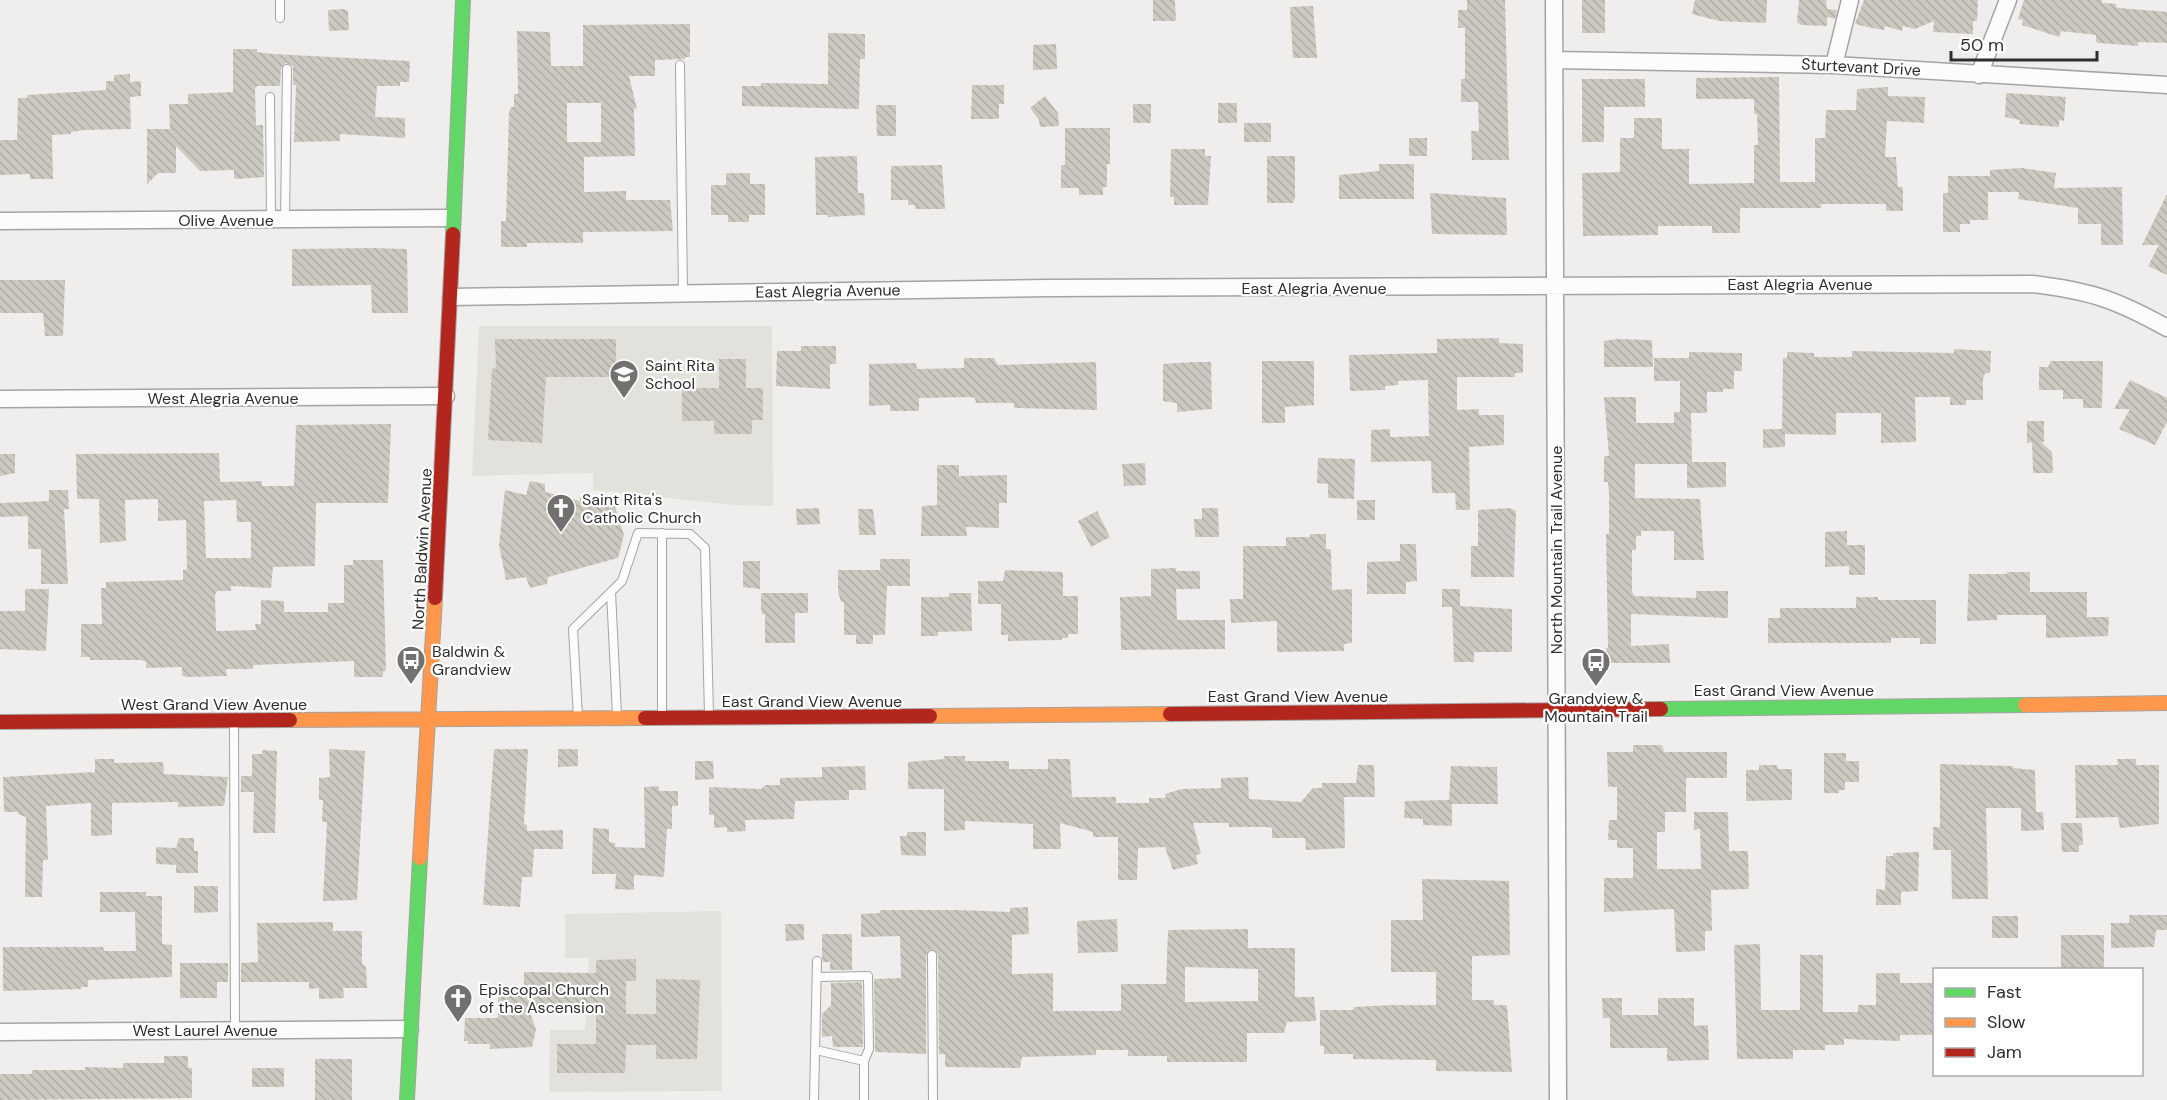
<svg xmlns="http://www.w3.org/2000/svg" width="2167" height="1100" viewBox="0 0 2167 1100" font-family="'DM Sans',sans-serif">
	<style>
		.built { fill: #e3e1db }
		.building { fill: url(#building-back-hatch); fill-rule: evenodd }
		.lines { fill: none; stroke-linecap: round; stroke-linejoin: round }
		.lane-casing { stroke: #a5a4a2; stroke-width: 10 }
		.street-casing { stroke: #a5a4a2; stroke-width: 19 }
		.fast-casing { stroke: #a5a4a2; stroke-width: 16 }
		.slow-casing { stroke: #a5a4a2; stroke-width: 16 }
		.jam-casing { stroke: #a5a4a2; stroke-width: 16 }
		.lane { stroke: #fdfcfc; stroke-width: 8 }
		.street { stroke: #fdfcfc; stroke-width: 16 }
		.fast { stroke: #63d668; stroke-width: 14 }
		.slow { stroke: #ff974d; stroke-width: 14 }
		.jam { stroke: #b3261e; stroke-width: 14 }
		.labels { text-anchor: middle; dominant-baseline: central; stroke-width: 4.5; stroke-linejoin: round; paint-order: stroke }
		.street-label { font-size: 16px; fill: #2f2e2d; stroke: #fff }
		.poi-label { font-size: 16px; fill: #2f2e2d; stroke: #fff; text-anchor: start }
	</style>
	<defs>
		<pattern id="building-back-hatch" width="6" height="6" patternUnits="userSpaceOnUse" patternTransform="scale(1.5)"><rect width="6" height="6" fill="#ccc9c1"/><path d="M-1 5l2 2M0 0l6 6M5-1l2 2" fill="none" stroke="#b0ada6"/></pattern>
	</defs>
	<rect width="100%" height="100%" fill="#efeeec"/>
	<!-- built -->
	<path class="built" d="M479 326H772L773 506 735 505 593 490V473L472 476Z
		M721 911 722 1091 549 1092 550 1030H585L589 958H565V914Z"/>
	<!-- building -->
	<path class="building" d="M1153 0H1175L1176 21H1153Z
		M1467 0H1505L1509 160H1472L1471 131H1479L1478 102H1461V79H1465V28H1458V10H1467Z
		M1582 0H1605V33H1582Z
		M1695 0H1767L1766 23 1719 21 1692 14Z
		M1799 0H1826L1827 9 1837 10 1835 19 1827 17V26L1801 25 1797 22Z
		M1864 0H1978L1977 21H1973V34L1933 32 1934 21 1915 29 1903 26 1902 31 1885 26 1884 30 1867 27 1855 24Z
		M2024 0H2102V3L2116 4V7L2119 8 2167 12V43L2138 42V46L2099 43 2096 42V35L2061 31 2059 37 2022 25 2023 20 2018 19Z
		M1313 6 1317 58H1293L1290 7Z
		M344 9 348 11 349 30 329 31 328 10Z
		M690 24V57H685V59L655 60V76H629L637 109 634 108 635 156 584 157V192L626 191V200H670L673 231 583 232V243H527V247H501V221H506L509 112 511 107H514V94H518L517 31 550 32 551 66H583V25ZM567 103H601V142H567Z
		M828 33 865 34V59H860L859 109 742 106V86H761V83L828 84Z
		M1056 44 1057 69 1033 70V45Z
		M233 49H257V52L272 54 410 61 409 82H400V86H377L376 101 375 117 405 118V138L340 134V141L294 142 296 85H293V66L286 63 281 68 280 86H257L255 89 256 125H263L264 177 238 179 234 178V170L200 171 176 146V173H158L147 184V129H170L169 104H188V94L233 92Z
		M130 74V82L141 81V96L130 97 131 129 84 130 71 132V134L52 135 53 179H30V174L0 175V140H17L18 98H27V95L106 90V81H114V75Z
		M1779 77 1780 182H1815V138H1825L1826 110H1856L1857 89 1888 87V96L1925 97 1924 123 1887 121 1885 157H1896L1898 187H1903V211H1886V204H1821V208H1740V233H1712V226H1658V235L1583 236 1582 173 1620 172V138H1634V118H1662V149H1689V184L1754 183V145H1758L1757 114H1754V99H1696V78Z
		M1582 79H1645V107H1604V142H1582Z
		M972 85H1004V104H999V119H971Z
		M2006 93 2066 97 2064 121 2059 120V127L2019 124 2020 120 2005 117Z
		M1045 96 1058 113 1059 126 1040 127 1039 120 1030 108Z
		M1218 103H1237V123H1218Z
		M1133 104H1151V123H1133Z
		M876 105H896V136H877Z
		M1244 123H1271V142H1244Z
		M1065 128H1110V164H1107V187H1103V195H1079V188H1061V165H1065Z
		M1409 138H1427V156H1409Z
		M1171 149H1205V156H1211L1208 205H1174V197H1170Z
		M857 156 858 193H864L865 215 828 217V215H816L815 157Z
		M1267 156H1295V197L1293 203H1267Z
		M1379 164H1414V199H1339V175L1379 171Z
		M942 165 945 209H915V205H908V200H891V166Z
		M2022 168 2056 173 2054 188 2122 187 2123 245H2101V224H2078V208L2018 199 2019 192H1988V220H1970V224H1960V232H1943V193H1948V176H1990V170Z
		M726 173H750V184H765V215H749V222H728V215H711V185H726Z
		M1430 193 1506 198 1507 235 1432 234Z
		M2167 194V275L2148 266 2159 245H2142Z
		M371 248 407 249 408 313H372L371 285 292 286V249Z
		M0 280H65L63 336H45L43 313H0Z
		M1499 338V343L1523 344V373H1515V377H1457V410L1479 409V415H1504V445L1469 447 1470 510H1456L1455 493H1432L1431 461 1371 462V430L1390 429V437L1429 436 1428 380 1398 381V385L1385 386V390L1350 391 1349 355 1437 353V339Z
		M495 339H616V377H546L542 443 488 440 492 368 496 369Z
		M1617 339 1652 340 1653 367H1604V341Z
		M801 346H836V364H830V389L776 386 777 351H801Z
		M1954 349 1991 351 1990 373H1985L1983 380V400H1966V405H1950V397H1915L1916 442 1881 443V413H1836V435L1785 434V447L1763 448V429H1782L1783 358H1787V352L1814 353V357H1852V351L1954 353Z
		M1689 352 1742 353V371H1734V389H1723V392H1707V413H1691L1692 462H1726V487L1687 488V464H1635V498L1700 499 1704 560H1674V531H1641V536H1636V550H1632V592L1635 596 1696 598V591H1728V618L1631 614V646L1669 644 1670 663H1606V648H1608L1606 534H1609V494L1608 482H1604V456H1609L1604 397H1636V423H1674V412H1680V381H1654V358H1689Z
		M964 358H994L998 365 1096 362 1097 410 1014 408V403H976L975 398 972 397 919 398V411H890V405L869 406V364L916 363 917 369 964 368Z
		M719 359H746V388H763V420H752V434H714V421H682V388H719Z
		M1262 361H1314V405L1285 407V423H1262Z
		M2051 361H2103L2102 408H2083V399H2063V390H2039V367H2048Z
		M1194 362H1211L1212 409 1177 412V403L1163 401V364Z
		M2130 380 2167 398V422L2155 445 2119 429 2130 409H2114Z
		M2027 421H2044V442H2041L2052 452 2053 473H2033L2032 442 2027 443Z
		M391 424 388 503H316L315 566 273 567 271 588 231 586V591H217L215 595 216 631 256 630 255 624H261V600L284 601V612H328V603H344V565H353V560H383L386 671H383V677H354V661L253 665V669H226L227 676 186 677 182 675V667L146 668V662L141 660H90V657H81V624H102L101 588H106V582L183 580V570H187L186 520 158 521V499L125 500 126 541 100 543 99 499H77L76 454 219 453 220 482 262 481V486H294L296 425ZM236 500 237 522H251V558H206L204 501Z
		M0 454H15V473L0 476Z
		M1318 458 1355 459 1354 499 1328 498V484L1317 483Z
		M1145 463 1146 485 1124 486 1122 464Z
		M937 465H959V476L1007 475V503H999V528L966 527 967 536H921L922 506 937 505Z
		M530 481 545 484V492L580 501V497L609 502 610 505 615 506 624 535 618 558 548 577 547 584 530 588 526 577 506 580 499 545 505 490 526 495Z
		M49 490H68L69 509H64L68 584H41V549H28V516L0 517V503L49 501Z
		M1357 500H1375V520H1357Z
		M819 508 820 524 797 525 796 509Z
		M1202 508H1218L1219 537H1195L1194 519H1202Z
		M1510 508 1516 511 1514 577H1471V546H1478V510Z
		M858 509H873L876 535H859Z
		M1097 511 1110 537 1091 547 1078 521Z
		M1847 531V545H1865V575H1849V566L1825 567V532Z
		M1310 534H1326V549H1331L1332 590 1352 589V643L1344 644V651L1277 652V621L1231 623 1230 599H1243V546H1286V537H1310Z
		M1400 544H1416L1417 581 1406 582V594H1367V562L1400 561Z
		M880 559H910V586H887L885 635H873V644H856V635H844V602H841L838 592V570H880Z
		M743 561H760V589L743 587Z
		M1176 568V571H1200V589H1176L1177 620H1225V649L1121 650 1120 597 1151 596V569Z
		M1005 570 1063 572V596H1078V634H1068V638H1062V640L1008 641V635H1001V604H978V581H1003Z
		M2007 572H2030V592H2087V617H2109L2108 636 2046 638V615H1997V620L1967 621 1969 574H2007Z
		M25 589H49L46 651 0 649V611H25Z
		M1442 589H1460V606L1512 609V652H1474V662H1454L1452 607H1442Z
		M761 593H808V613H795V643H765V614H762L761 608Z
		M949 593H971L972 631 938 632V636H921V597H949Z
		M1856 597H1878V600H1936V644H1920V638H1891V643H1768V618H1780V608H1856Z
		M1633 745H1662L1664 752H1727V778H1686V812H1665V832H1657V869H1701L1700 829 1694 830V812H1728L1729 851H1748L1749 889 1711 890 1712 931H1705V951L1676 952 1674 909 1604 912V878H1633V848H1617V840H1608L1609 820H1617V787H1608L1607 752H1633Z
		M329 749 365 751 357 900 323 901 327 822H322L323 800H319V778L330 777Z
		M494 749H528L524 824 527 825V831L563 830V849H534L532 877H522L520 907 483 905Z
		M558 749H578V766L558 767Z
		M262 750 277 751 275 833H253L254 792H241V776H252V754H262Z
		M1824 753H1846V761H1859V782H1845V790H1839V793H1824Z
		M944 756H965V761H1009V769H1048V759H1070L1072 797H1116V803H1149V798H1166L1165 794 1182 789 1221 788V778L1248 777 1249 799 1301 802 1313 788H1322V783H1356L1358 765H1374L1375 797H1344L1345 848 1306 850 1305 838H1272V828L1266 827H1229V823H1193L1201 854 1196 855 1198 864 1173 870 1165 847 1138 848 1137 880H1118V837H1093V832L1060 823 1061 849H1033V824L965 821V830L944 831V789H908V762L944 759Z
		M95 759H114V763L163 762 164 774 228 777 224 806 178 807V802L112 803V835L91 836V803L46 806 48 860H43L42 897H25L26 817 18 814V812H4L3 777 95 772Z
		M2117 759H2136V765H2159V824L2120 828 2118 817 2076 818 2075 765H2118Z
		M695 761H713L714 779 695 780Z
		M1940 764 2013 766V768L2035 770 2036 812H2043L2044 830 2021 831V808H1986L1988 899H1952L1951 850H1933V827H1940Z
		M1759 765H1777L1778 769H1792V800L1746 801V770H1759Z
		M865 766 866 790H849V800L795 801 794 819 745 820 746 831 727 832V827L714 828V815H709V787L761 789 765 785H780V778L822 777V767Z
		M1451 766 1497 767 1498 804H1452V826L1423 825V819L1404 818 1405 801 1449 800Z
		M659 786V791H678V806H672V829H667L664 877 634 875V890L615 889 616 874H592L593 828 609 829V842L615 843V847L645 848 644 787Z
		M2061 823H2082L2083 845H2079V852H2062Z
		M907 832H926V856L901 855 900 836H907Z
		M179 838H194V851H198V873H176V865L156 864V847L176 848Z
		M1919 852 1918 891 1901 892V905H1876V889L1885 890 1886 856H1893V853Z
		M1422 879 1509 881 1510 955 1472 956V1000H1494V1005H1507L1512 1072 1436 1071V1060L1353 1059V1054H1324V1046H1320V1010H1353L1354 1007 1391 1005H1436V972H1391V920H1423Z
		M194 886H218V912L194 913Z
		M100 892H146V896H162V944L172 945V977L88 980V987H81V989L3 991V947H103L104 951H136L135 912H100Z
		M1028 907 1029 934 1012 935V974L1053 973V1011H1121V984H1166L1168 930 1248 929V948H1295V997H1314L1316 1021 1287 1022 1284 1033H1247V1062H1167V1056H1128V1050H1096V1055L1022 1057 1020 1068 945 1067V1054H939L938 955 931 949 926 955V1054L875 1052 874 979 901 978 900 936 861 937V914L880 913V910H958L1010 912V908ZM1185 967 1258 969V1001L1185 1002Z
		M2129 915H2167V930H2156L2154 947 2111 948V923H2129Z
		M1992 916H2018V938H1992Z
		M1117 919 1118 952 1078 953 1077 921Z
		M333 922V931H362V964L366 967 367 988H343L344 998 319 999V988L309 989V982H241V963L258 962 257 923Z
		M785 924H804V940L786 941Z
		M822 934H852V970H830V962H823L822 957Z
		M2061 935H2104V969H2061Z
		M1760 944 1761 1010H1800V955H1823V1012H1858V1005H1876V973H1900V983H1935V1035H1900V1041L1844 1039V1045H1825V1050H1793V1059H1737L1734 945Z
		M636 959V981H626V1014H656V979L700 980 697 1059H656V1045H626L625 1073H557V1044H596V1014L530 1013 536 1029 532 1047 490 1049V1044H468V1041H464L465 1018H498V989H524V972L596 973V960Z
		M180 963H228V982H217V998H180Z
		M862 982 863 1047H833L832 1036 822 1037V1014L831 1005V983Z
		M1602 998H1622V1015H1658V998H1694V1026L1708 1025 1709 1060 1667 1061V1048H1610V1018H1603Z
		M164 1056H188V1068H192V1098L0 1100V1074H32V1070H85V1067L123 1068V1063H164Z
		M315 1059H352V1100H315Z
		M252 1068H284V1087H252Z"/>
	<g class="lines">
		<!-- lane casing -->
		<g class="lane-casing">
			<path id="lane" d="M280 0V18
				M680 65 683 293
				M270 97 271 220
				M285 220 287 69
				M662 533V716
				M611 592 617 715
				M578 717 573 629 622 581 638 533 690 534 705 548 709 715
				M234 721 235 1029
				M932 955 933 1100
				M817 977 868 976 869 1049 864 1061
				M816 1050 864 1061V1100
				M814 1100 817 961"/>
		</g>
		<!-- street casing -->
		<g class="street-casing">
			<path id="street" d="M1554 0 1558 1100
				M1555 60 1834 65 2167 85
				M1834 65 1850 0
				M1979 75 2008 0
				M0 221 452 218
				M451 297 1049 288 2033 284C2091 291 2117 300 2167 328
				M0 399 446 396
				M0 1032 410 1029"/>
		</g>
		<!-- fast casing -->
		<g class="fast-casing">
			<path id="fast" d="M453 234 463 0
				M1661 709 2025 705
				M407 1100 420 858"/>
		</g>
		<!-- slow casing -->
		<g class="slow-casing">
			<path id="slow" d="M2025 705 2167 703
				M930 716 1170 714
				M290 720 645 718
				M420 858 435 598"/>
		</g>
		<!-- jam casing -->
		<g class="jam-casing">
			<path id="jam" d="M435 598 453 234
				M1170 714 1661 709
				M645 718 930 716
				M0 722 290 720"/>
		</g>
		<!-- lane -->
		<use href="#lane" class="lane"/>
		<!-- street -->
		<use href="#street" class="street"/>
		<!-- fast -->
		<use href="#fast" class="fast"/>
		<!-- slow -->
		<use href="#slow" class="slow"/>
		<!-- jam -->
		<use href="#jam" class="jam"/>
	</g>
	<!-- icons -->
	<defs>
		<g id="school-pin" transform="scale(1.5)"><path d="M0 17L-7.5 6A9.5 9.5 0 1 1 7.5 6Z" fill="#727170" stroke="#fff"/><path d="M0-5L7-2L0 1L-7-2ZM-4 1L0 2.5L4 1V4Q0 6-4 4Z" fill="#fff"/></g>
		<g id="church-pin" transform="scale(1.5)"><path d="M0 17L-7.5 6A9.5 9.5 0 1 1 7.5 6Z" fill="#727170" stroke="#fff"/><path d="M-1.2-6h2.4v3.5h3.3v2.4h-3.3V6h-2.4V-.1h-3.3v-2.4h3.3Z" fill="#fff"/></g>
		<g id="bus-pin" transform="scale(1.5)"><path d="M0 17L-7.5 6A9.5 9.5 0 1 1 7.5 6Z" fill="#727170" stroke="#fff"/><path d="M-5-6H5V4H4V6H2V4H-2V6H-4V4H-5ZM-3.5-4V0h7V-4ZM-3.5 1.2v1.5H-2V1.2ZM2 1.2v1.5H3.5V1.2Z" fill="#fff"/></g>
	</defs>
	<g fill-rule="evenodd">
		<use href="#school-pin" x="624" y="374"/>
		<use href="#church-pin" x="561" y="508"/>
		<use href="#bus-pin" x="411" y="660"/>
		<use href="#bus-pin" x="1596" y="662"/>
		<use href="#church-pin" x="458" y="998"/>
	</g>
	<g class="labels">
		<!-- street labels -->
		<g class="street-label">
			<text transform="translate(1861 67) rotate(3)">Sturtevant Drive</text>
			<text x="226" y="220">Olive Avenue</text>
			<text x="1800" y="284">East Alegria Avenue</text>
			<text x="1314" y="288">East Alegria Avenue</text>
			<text transform="translate(828 291) rotate(-1)">East Alegria Avenue</text>
			<text x="223" y="398">West Alegria Avenue</text>
			<text transform="translate(422 549) rotate(-87)">North Baldwin Avenue</text>
			<text transform="translate(1556 550) rotate(-90)">North Mountain Trail Avenue</text>
			<text x="1784" y="690">East Grand View Avenue</text>
			<text x="1298" y="696">East Grand View Avenue</text>
			<text x="812" y="701">East Grand View Avenue</text>
			<text x="214" y="704">West Grand View Avenue</text>
			<text x="205" y="1030">West Laurel Avenue</text>
		</g>
		<!-- poi labels -->
		<g class="poi-label">
			<text x="645" y="365">Saint Rita<tspan x="645" dy="18">School</tspan></text>
			<text x="582" y="499">Saint Rita's<tspan x="582" dy="18">Catholic Church</tspan></text>
			<text x="432" y="651">Baldwin &amp;<tspan x="432" dy="18">Grandview</tspan></text>
			<text x="1596" y="698" text-anchor="middle">Grandview &amp;<tspan x="1596" dy="18">Mountain Trail</tspan></text>
			<text x="479" y="989">Episcopal Church<tspan x="479" dy="18">of the Ascension</tspan></text>
		</g>
	</g>
	<!-- legend -->
	<rect x="1933" y="968" width="210" height="108" fill="#ffffff" stroke="#acabab" stroke-width="1.5"/>
	<rect x="1945" y="988" width="30" height="9" fill="#63d668" stroke="#acabab" stroke-width="1.5"/>
	<text x="1987" y="998" font-size="18" fill="#2f2e2d">Fast</text>
	<rect x="1945" y="1018" width="30" height="9" fill="#ff974d" stroke="#acabab" stroke-width="1.5"/>
	<text x="1987" y="1028" font-size="18" fill="#2f2e2d">Slow</text>
	<rect x="1945" y="1048" width="30" height="9" fill="#b3261e" stroke="#acabab" stroke-width="1.5"/>
	<text x="1987" y="1058" font-size="18" fill="#2f2e2d">Jam</text>
	<!-- scale -->
	<path d="M1951 51v9h146v-9" fill="none" stroke="#2f2e2d" stroke-width="3"/>
	<text x="1960" y="51" font-size="18" fill="#2f2e2d" stroke="#ffffff" stroke-width="4.5" paint-order="stroke">50 m</text>
</svg>
